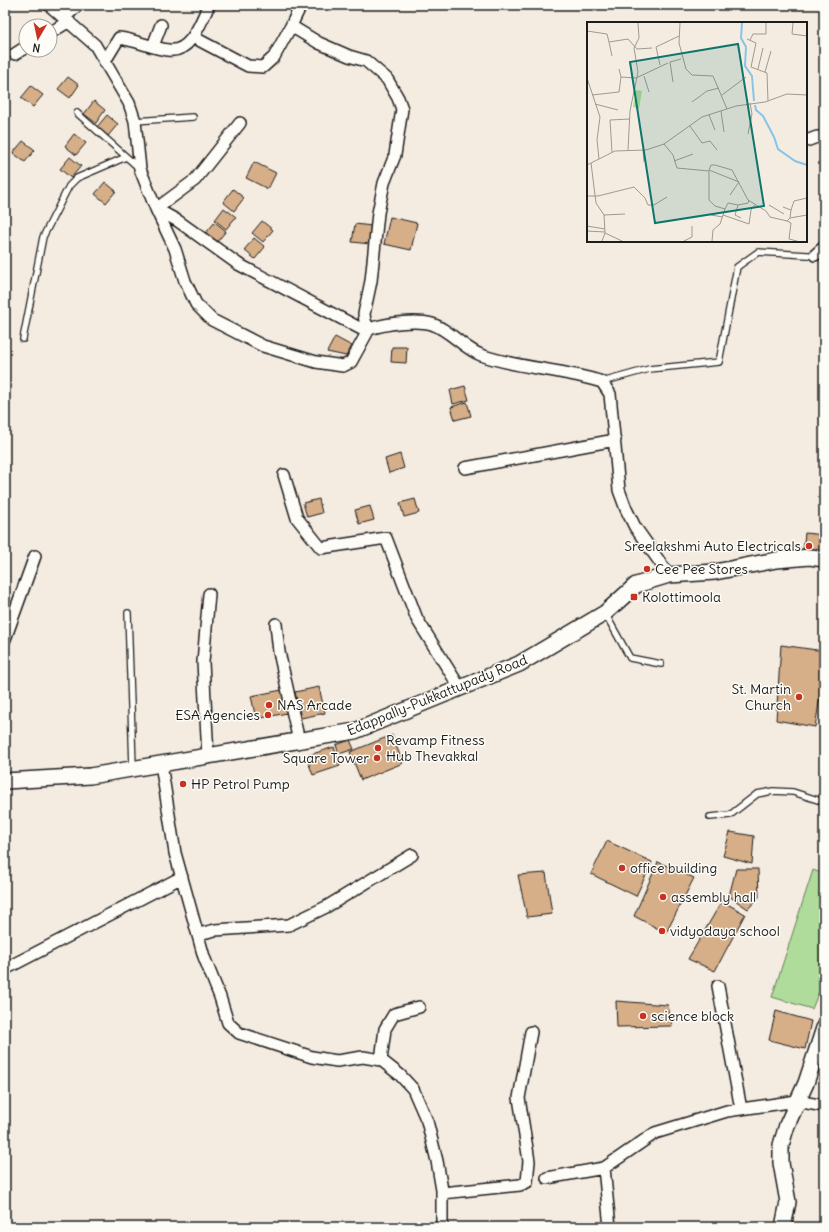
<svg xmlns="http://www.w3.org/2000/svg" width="829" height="1232" viewBox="0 0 829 1232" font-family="Delius,sans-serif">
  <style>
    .green { fill: #afdc9a; stroke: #667c5b }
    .building { fill: #d6ae88; stroke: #1c1c1c }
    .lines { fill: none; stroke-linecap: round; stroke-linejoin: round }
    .lane-casing { stroke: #1c1c1c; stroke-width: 8 }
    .street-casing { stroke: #1c1c1c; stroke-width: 14 }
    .secondary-casing { stroke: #1c1c1c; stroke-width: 18 }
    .lane { stroke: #fdfcf7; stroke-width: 5.5 }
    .street { stroke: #fdfcf7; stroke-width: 11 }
    .secondary { stroke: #fdfcf7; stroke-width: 15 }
    .poi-dot { fill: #c8321e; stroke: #fdfcf7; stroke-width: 1.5 }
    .labels { text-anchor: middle; stroke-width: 3; stroke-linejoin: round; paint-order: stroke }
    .poi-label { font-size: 14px; fill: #1c1c1c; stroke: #fdfcf7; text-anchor: start }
    .street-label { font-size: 14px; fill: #1c1c1c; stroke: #fdfcf7 }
    .inset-river { fill: none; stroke: #87c4e7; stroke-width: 2 }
    .inset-road { fill: none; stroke: #9e9992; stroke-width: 1 }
    .view { fill: #0f766e; fill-opacity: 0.15; stroke: #0f766e; stroke-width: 2 }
    .inset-edge { fill: none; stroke: #1c1c1c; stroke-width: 2 }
  </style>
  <rect width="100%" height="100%" fill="#f5ece1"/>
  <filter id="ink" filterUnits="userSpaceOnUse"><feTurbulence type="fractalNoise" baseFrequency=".025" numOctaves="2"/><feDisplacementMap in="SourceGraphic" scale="8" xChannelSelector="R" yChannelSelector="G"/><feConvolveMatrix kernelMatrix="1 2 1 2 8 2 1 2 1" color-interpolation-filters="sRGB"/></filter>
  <g filter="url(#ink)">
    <!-- green -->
    <path class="green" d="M813,870l11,4v105l-12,30 -40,-12z"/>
    <!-- building -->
    <path class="building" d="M68,77l11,8 -9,13 -12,-9z
      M31,86l12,9 -10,12 -12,-9z
      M94,101l11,9 -9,13 -12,-9z
      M107,115l11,9 -10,12 -11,-9z
      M74,134l12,9 -10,12 -11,-9z
      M23,141l12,9 -10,12 -12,-9z
      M70,157l11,9 -10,12 -11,-9z
      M254,162l22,11 -8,16 -22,-11z
      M105,182l11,9 -10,12 -11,-9z
      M233,189l11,9 -10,13 -11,-9z
      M224,208l12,9 -10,12 -11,-9z
      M390,217l27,6 -6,27 -27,-6z
      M262,221l11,9 -10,12 -11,-9z
      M215,222l11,9 -10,12 -11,-9z
      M355,224l17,2 -2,18 -18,-2z
      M254,238l11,9 -10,12 -11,-9z
      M335,337l17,9 -6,10 -19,-4z
      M392,347h15l-1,16 -15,-1z
      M465,386l4,14 -16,4 -3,-14z
      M467,402l4,14 -16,4 -4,-13z
      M400,454l4,14 -15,5 -4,-14z
      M319,499l3,14 -15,4 -4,-14z
      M415,499l4,14 -15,4 -4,-14z
      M370,506l4,14 -15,4 -4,-14z
      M805,533l19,2v17l-21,-2z
      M781,645l43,6v23l-9,53 -39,-7z
      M319,687l6,26 -24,5 -6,-26z
      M282,690l5,23 -31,6 -5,-23z
      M392,735l11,28 -42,17 -11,-28z
      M350,740l4,9 -15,5 -3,-9z
      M334,747l6,19 -27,9 -7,-19z
      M730,832l24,4 -2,28 -29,-8z
      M607,841l45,21 -16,34 -45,-22z
      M658,862l36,16 -28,55 -32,-17z
      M736,869h22l1,28 -11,12 -19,-13z
      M546,873l6,41 -25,3 -9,-42z
      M722,901l23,13 -30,57 -27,-12z
      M616,1001l52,4 4,21 -55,1z
      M776,1011l35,10 -6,28 -36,-9z"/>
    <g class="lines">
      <!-- lane casing -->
      <g class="lane-casing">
        <path id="lane" d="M77,113l63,56
          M135,121l58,-4
          M23,339l20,-102 26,-51 8,-8 49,-21
          M602,382l47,-13 70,-7 18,-95 21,-15 66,4
          M128,613l5,154
          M606,615l24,43 31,6
          M710,817l20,-2 27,-21 16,-3 20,1 31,10"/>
      </g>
      <!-- street casing -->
      <g class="street-casing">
        <path id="street" d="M49,5l46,40 34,58 6,18 5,48 16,40 19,40 10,32 11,23 16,16 51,26 53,16 27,4 8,-4 18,-33
          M301,5l-10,21 28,17 30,13 17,5 21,18 11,19 4,11 -7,46 -11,28 -6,30 -7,68 -7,33 1,7 4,8c16,-5 46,-10 63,-5 18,6 31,24 49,31 39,14 82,14 121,27l8,12 9,96 7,19 9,18 34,48
          M65,17l13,-12
          M50,33l19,-12
          M193,37l55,29 15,1 11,-10 17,-31
          M153,46l8,-21
          M15,54l11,-7
          M105,61l14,-23c17,2 32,10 49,12 23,4 33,-29 41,-45
          M240,123l-45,57 -39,29 22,12 60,43 129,68
          M806,141l11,-4h7
          M815,255l9,-8
          M465,468l150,-28
          M284,475l13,43 24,30 65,-10 31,81 43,69
          M276,624l3,28 20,89
          M5,639l30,-83
          M208,756l-5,-94 6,-68
          M161,764l14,89 29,104 16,40 8,26 11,10 73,24 25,4 26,-4 18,3 19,15 13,14 14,32 10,40 5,29v37
          M199,934l16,-4 74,-5 37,-18 86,-52
          M5,969l177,-92
          M718,986l23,123
          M381,1060l4,-31 9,-15 25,-7
          M604,1168l6,59
          M547,1178l57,-10 51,-35 72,-22 70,-10 27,5
          M442,1193l78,-8 7,-3 2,-21 -10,-63 12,-66"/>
      </g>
      <!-- secondary casing -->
      <g class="secondary-casing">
        <path id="secondary" d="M5,781l85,-5 265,-45 164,-67 86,-51 31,-28 33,-10 46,-3 61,-12 34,-3 14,2
          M783,1227l5,-25 -7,-39v-18l6,-20 19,-42 18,-55"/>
      </g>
      <!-- lane -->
      <use href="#lane" class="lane"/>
      <!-- street -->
      <use href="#street" class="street"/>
      <!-- secondary -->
      <use href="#secondary" class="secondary"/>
    </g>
  </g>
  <!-- markers -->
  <g class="poi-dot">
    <circle cx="809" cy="546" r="4"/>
    <circle cx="647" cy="569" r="4"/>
    <rect x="630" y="593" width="8" height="8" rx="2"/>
    <circle cx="799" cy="697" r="4"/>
    <circle cx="269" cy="705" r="4"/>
    <circle cx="268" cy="715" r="4"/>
    <circle cx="378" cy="748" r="4"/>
    <circle cx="377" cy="758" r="4"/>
    <circle cx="183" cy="784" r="4"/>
    <circle cx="622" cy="868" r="4"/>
    <circle cx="663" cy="897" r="4"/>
    <circle cx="662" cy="931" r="4"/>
    <circle cx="643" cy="1016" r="4"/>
  </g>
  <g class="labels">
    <!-- poi labels -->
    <g class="poi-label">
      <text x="801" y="551" text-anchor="end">Sreelakshmi Auto Electricals</text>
      <text x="655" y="574">Cee Pee Stores</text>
      <text x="642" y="602">Kolottimoola</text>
      <text x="791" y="694" text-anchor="end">St. Martin<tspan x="791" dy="16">Church</tspan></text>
      <text x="277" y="710">NAS Arcade</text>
      <text x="260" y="720" text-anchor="end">ESA Agencies</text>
      <text x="386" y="745">Revamp Fitness<tspan x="386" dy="16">Hub Thevakkal</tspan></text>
      <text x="369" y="763" text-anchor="end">Square Tower</text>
      <text x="191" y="789">HP Petrol Pump</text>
      <text x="630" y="873">office building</text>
      <text x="671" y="902">assembly hall</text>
      <text x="670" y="936">vidyodaya school</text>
      <text x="651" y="1021">science block</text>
    </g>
    <!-- street labels -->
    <g class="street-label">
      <text transform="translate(437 695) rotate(-22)" y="5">Edappally-Pukkattupady Road</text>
    </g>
  </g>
  <!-- overview -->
  <g transform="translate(587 22)">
    <rect width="220" height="220" fill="#f5ece1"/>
    <path d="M49,68l6,1 -3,18 -6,-2z" fill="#afdc9a"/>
    <path class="inset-river" d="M155,1l-1,15 5,9 -1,19 7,10 2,25M168,83l1,5 7,6 11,21 4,12 17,12 12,4"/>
    <path class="inset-road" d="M93,1l-1,20 7,26 6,6 21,1 14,33M206,1l-1,11 15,2M0,9l20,3 2,8 19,-3 9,10 15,-1M160,17l9,4 -5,24 16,6 1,28M163,18l3,-6h13v-11M22,20l3,14M73,43l-4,-18 23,-11M32,47l2,8 15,1 32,-15M171,47l5,-21M178,50l6,-21M57,54l5,16M0,56l13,39 -3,23 2,19M86,60l-3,-20 11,-3M5,73l27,-3 2,-15M135,73l24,-18M105,80l15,-11 12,-3M8,82l23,6M134,89l3,21M122,93l6,15M103,104l12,17 8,-2 7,9M161,112l4,-20 -2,-11M77,122l9,11 4,13 32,3v29l6,6 10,3 -5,15 -7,6 -1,11M41,128l2,-39 8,-39 -4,-24 5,-10 -1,-15M56,128l1,12M25,130l-2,-32 20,-1M87,139l19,-7M4,141l5,40 8,12 1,18 -3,8M0,143l28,-14 31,-1 18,-6 38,-27 34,-11 29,-4 22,-8 20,1M122,148l2,-5h4l17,5 16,30 18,11 4,6 17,4 3,-3 17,-3M122,148l30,12 -9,13M0,174h11l36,-9 11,11 3,7h6l13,-8M182,183l15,9M196,185l8,3 -1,8M138,187l3,-6 10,2M204,188l3,-9 13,-3M17,193l21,-1M124,193l12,2M136,193l26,9 2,-14 4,-5M154,196l-6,-3 3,-10 10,-2 1,-3M200,199l4,2 -2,16 8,2M0,204l18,3M0,209l18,1M18,211l17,8M97,219l8,-4v-11"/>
    <path class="view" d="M151,22l26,162 -109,17 -25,-161z"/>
    <rect width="220" height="220" class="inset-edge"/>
  </g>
  <!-- margin -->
  <rect width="829" height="1232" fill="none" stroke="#fdfcf7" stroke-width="20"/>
  <rect x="10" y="10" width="809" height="1212" fill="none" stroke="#1c1c1c" stroke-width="1.5" filter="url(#ink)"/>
  <!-- north arrow -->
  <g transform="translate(38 38) rotate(189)"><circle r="19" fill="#fdfcf7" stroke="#a3a29f"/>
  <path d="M0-3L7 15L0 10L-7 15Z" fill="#c8321e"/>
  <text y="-6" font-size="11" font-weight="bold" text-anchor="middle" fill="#1c1c1c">N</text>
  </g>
</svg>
